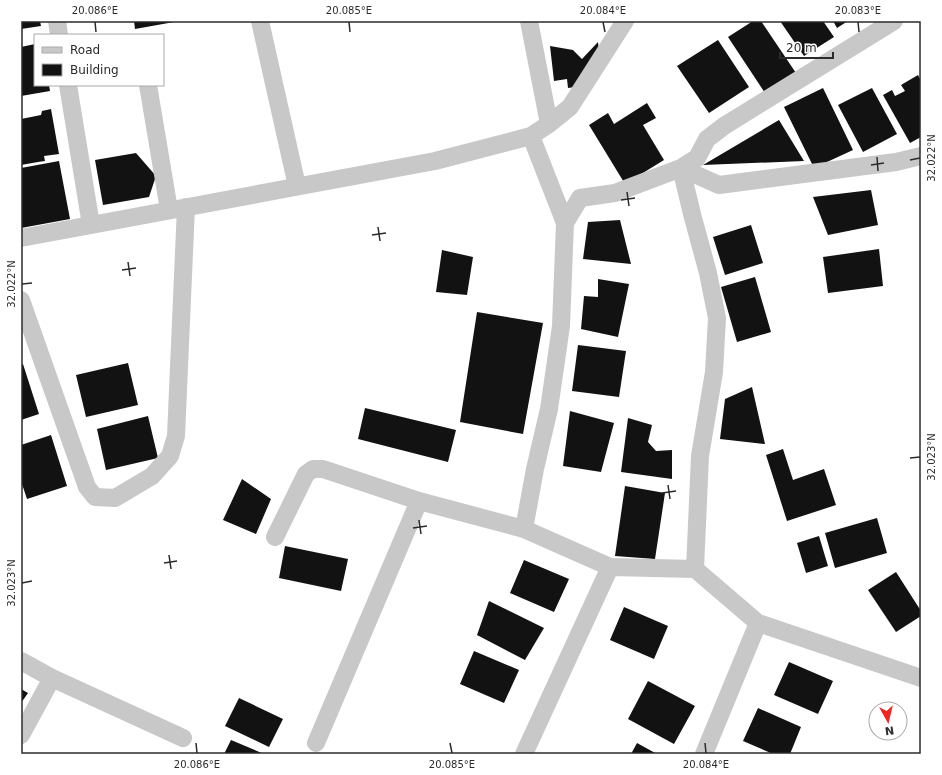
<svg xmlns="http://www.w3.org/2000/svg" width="942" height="775" viewBox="0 0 942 775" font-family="'DejaVu Sans',sans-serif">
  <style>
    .building { fill: #121212 }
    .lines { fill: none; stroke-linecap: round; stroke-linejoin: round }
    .minor { stroke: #c8c8c8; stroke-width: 18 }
    .ticks { fill: none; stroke: #2b2b2b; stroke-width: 1.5 }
    .neatline { fill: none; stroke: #2b2b2b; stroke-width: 1.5 }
    .ticks-label { font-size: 10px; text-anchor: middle; fill: #2b2b2b }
  </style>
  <rect width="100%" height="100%" fill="#fff"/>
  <!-- building -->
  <path class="building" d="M21,21h19l1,5 -20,3z
    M134,21h40v1l-39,7z
    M753,21h8l35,52 -31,20 -37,-56z
    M780,21h43l11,16 -30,19z
    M833,21h15l-11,7z
    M718,40l31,47 -40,26 -32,-47z
    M598,42l2,20 -10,23 -22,3 -1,-9 -13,2 -4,-35 23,4 9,9z
    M35,44v41h14l1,6 -29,5v-49z
    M918,75l3,6v56l-11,6 -27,-48 9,-5 3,6 10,-5 -4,-6z
    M823,88l30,62 -39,18 -30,-61z
    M872,88l25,46 -34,18 -25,-47z
    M647,103l9,15 -13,7 21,35 -39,24 -36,-59 19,-12 6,11z
    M51,109l8,45 -15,2 1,5 -7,1 -1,-7 1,7 -17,3v-46l20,-4 1,-4z
    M779,120l25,41 -101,4z
    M136,153l20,23 -7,21 -46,8 -8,-45z
    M59,161l11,58 -49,9v-60z
    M871,190l7,35 -50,10 -15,-38z
    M620,220l11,44 -48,-5 5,-37z
    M751,225l12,38 -38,12 -12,-38z
    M879,249l4,37 -55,7 -5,-36z
    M442,250l31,7 -6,38 -31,-3z
    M755,277l16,55 -34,10 -16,-55z
    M598,279l31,5 -11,53 -37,-8 3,-33 14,1z
    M477,312l66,11 -20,111 -63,-12z
    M578,345l48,6 -7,46 -47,-6z
    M128,363l10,42 -52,12 -10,-42z
    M23,364l16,50 -18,6v-55z
    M752,387l13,57 -45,-5 5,-40z
    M365,408l91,22 -8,32 -90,-23z
    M570,411l44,12 -13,49 -38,-6z
    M148,416l10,42 -52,12 -9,-41z
    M628,418l24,7 -4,17 8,9 16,-1v29l-51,-7z
    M51,435l16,51 -40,13 -6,-18v-36z
    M783,449l10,31 31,-11 12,36 -49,16 -21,-66z
    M242,479l29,20 -15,35 -33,-14z
    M625,486l40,7 -10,66 -40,-3z
    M877,518l10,35 -52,15 -10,-35z
    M819,536l9,30 -22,7 -9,-30z
    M285,546l63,13 -7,32 -62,-13z
    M524,560l45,19 -15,33 -44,-19z
    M896,572l25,39v5l-25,16 -28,-42z
    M489,601l55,27 -19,32 -48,-25z
    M624,607l44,19 -14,33 -44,-19z
    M474,651l45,19 -15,33 -44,-19z
    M789,662l44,19 -15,33 -44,-19z
    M648,681l47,25 -21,38 -46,-25z
    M21,689l7,4 -7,10z
    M239,698l44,21 -14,28 -44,-21z
    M758,708l43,19 -11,27h-17l-30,-13z
    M231,740l33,14h-40z
    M637,743l20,11h-26z"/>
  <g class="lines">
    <!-- minor -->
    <path class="minor" d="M57,21l2,14
      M260,21l37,165
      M529,21l20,103
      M68,85l23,140
      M148,85l21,125
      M681,168l11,46 16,59 9,45 -3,54 -14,84 -5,113
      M681,168l38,17 177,-23 25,-6
      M565,223l15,-25 35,-5 66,-25 16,-10 10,-19 17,-13 170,-105
      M21,238l414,-77 96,-25 18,-12 21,-17 55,-86
      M21,300l66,187 8,10 20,1 37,-22 18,-20 6,-20 10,-229
      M524,529l11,-60 14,-60 12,-83 4,-103 -34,-87
      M275,537l31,-63 7,-5h10l96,32
      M21,661l31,17 131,60
      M21,735l31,-57
      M316,743l103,-242 105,28 86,38 85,2 63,54 163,55
      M524,754l86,-187
      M704,754l54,-131"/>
  </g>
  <!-- ticks -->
  <path class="ticks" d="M95,22l1,10M349,22l1,10M603,22l2,10M858,22l1,10M877,157l1,14M910,160l10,-2M871,165l13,-2M627,192l2,14M621,200l14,-2M378,227l2,14M372,235l14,-2M128,262l2,14M122,270l14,-2M22,284l10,-1M910,458l10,-1M668,485l2,14M662,493l14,-2M419,520l2,14M413,528l14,-2M169,555l2,14M164,563l13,-2M22,583l10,-2M196,743l1,10M450,743l2,10M705,743l1,10"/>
  <!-- border -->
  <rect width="942" height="775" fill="none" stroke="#ffffff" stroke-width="44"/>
  <!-- legend -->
  <rect x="34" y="34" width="130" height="52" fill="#ffffff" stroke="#aaaaaa"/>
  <rect x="42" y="47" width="20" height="6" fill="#c8c8c8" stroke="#aaaaaa"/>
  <text x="70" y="54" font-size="12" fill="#2b2b2b">Road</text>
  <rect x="42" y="64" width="20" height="12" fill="#121212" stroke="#aaaaaa"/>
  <text x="70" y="74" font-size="12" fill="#2b2b2b">Building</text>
  <!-- north arrow -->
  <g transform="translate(888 721) rotate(172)"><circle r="19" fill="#ffffff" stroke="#aaaaaa"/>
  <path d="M0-3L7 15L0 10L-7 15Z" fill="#ee2622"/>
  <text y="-6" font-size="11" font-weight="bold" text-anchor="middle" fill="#2b2b2b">N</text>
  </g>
  <!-- scale -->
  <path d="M780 52v6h53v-6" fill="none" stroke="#2b2b2b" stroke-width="2"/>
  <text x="786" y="52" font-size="12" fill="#2b2b2b" stroke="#ffffff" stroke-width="3" paint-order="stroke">20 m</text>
  <rect x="22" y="22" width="898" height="731" class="neatline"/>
  <g class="ticks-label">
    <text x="95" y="14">20.086°E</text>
    <text x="349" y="14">20.085°E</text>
    <text x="603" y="14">20.084°E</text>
    <text x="858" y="14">20.083°E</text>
    <text transform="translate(931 158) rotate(-90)" y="4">32.022°N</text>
    <text transform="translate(11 284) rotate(-90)" y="4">32.022°N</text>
    <text transform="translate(931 457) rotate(-90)" y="4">32.023°N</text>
    <text transform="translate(11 583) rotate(-90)" y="4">32.023°N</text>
    <text x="197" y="768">20.086°E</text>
    <text x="452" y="768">20.085°E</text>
    <text x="706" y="768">20.084°E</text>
  </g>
</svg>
